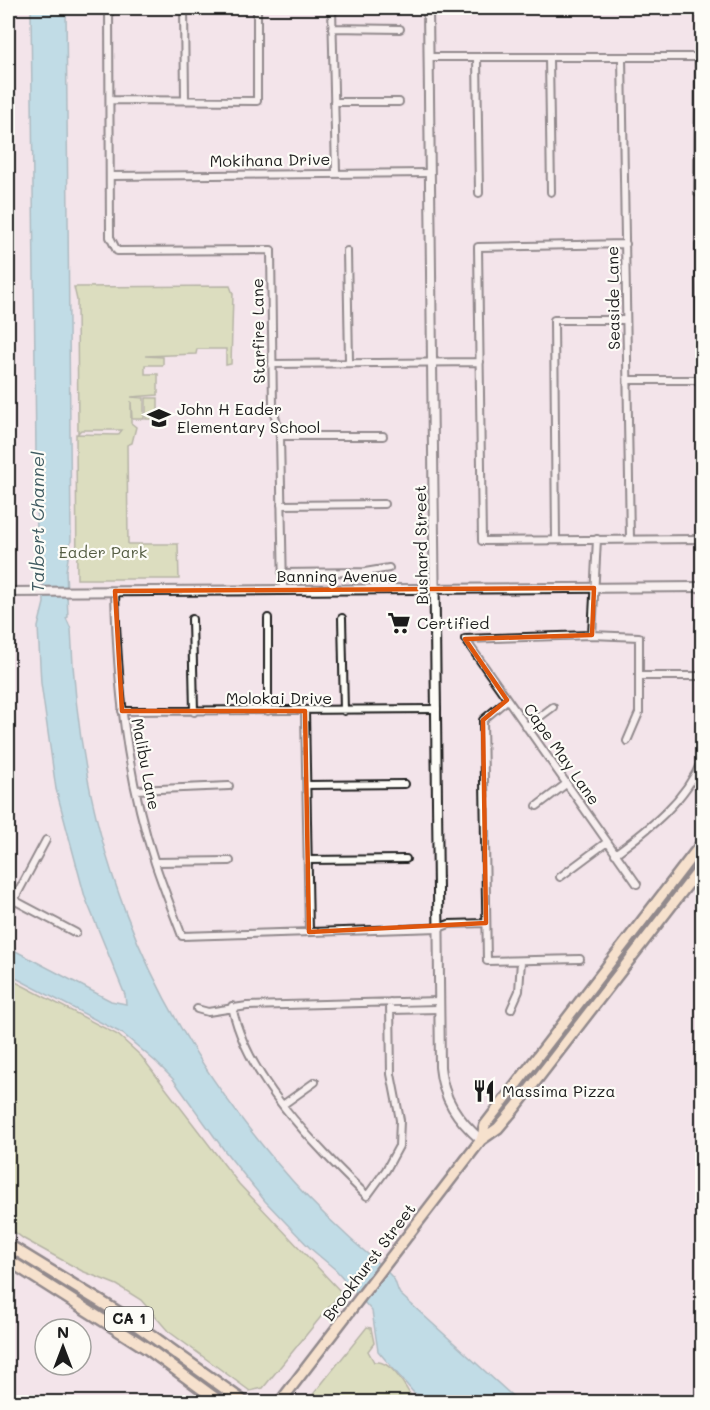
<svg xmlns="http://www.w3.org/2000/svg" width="710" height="1410" viewBox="0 0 710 1410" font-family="Mali,sans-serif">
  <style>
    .green { fill: #c0d68c; stroke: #6e7954; stroke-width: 1.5 }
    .water { fill: #85d3e3; stroke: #5b8a93; stroke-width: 1.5 }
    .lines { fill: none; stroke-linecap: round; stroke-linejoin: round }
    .minor-casing { stroke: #1c1c1c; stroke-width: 10 }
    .tertiary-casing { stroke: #1c1c1c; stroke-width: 12 }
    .primary-casing { stroke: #1c1c1c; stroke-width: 14 }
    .trunk-casing { stroke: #1c1c1c; stroke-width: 15 }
    .minor { stroke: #fdfcf7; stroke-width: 6 }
    .tertiary { stroke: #fdfcf7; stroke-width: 8 }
    .primary { stroke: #fbddab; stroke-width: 9 }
    .trunk { stroke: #fbddab; stroke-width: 10 }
    .marked { fill: none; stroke: #de560d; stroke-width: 4.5; stroke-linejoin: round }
    .labels { text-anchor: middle; stroke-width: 4.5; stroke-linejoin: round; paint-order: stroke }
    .shield { fill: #fdfcf7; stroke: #605f5e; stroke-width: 1.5 }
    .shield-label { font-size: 15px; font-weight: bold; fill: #1c1c1c }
    .street-label { font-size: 16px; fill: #1c1c1c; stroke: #fdfcf7 }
    .poi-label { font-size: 16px; fill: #1c1c1c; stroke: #fdfcf7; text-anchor: start }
    .park-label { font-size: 16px; fill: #555d43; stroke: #fdfcf7 }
    .water-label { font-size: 18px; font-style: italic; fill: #415c62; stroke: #fdfcf7 }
  </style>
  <rect width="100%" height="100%" fill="#f3e4ea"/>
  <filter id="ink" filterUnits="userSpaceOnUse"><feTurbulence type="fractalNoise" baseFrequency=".0167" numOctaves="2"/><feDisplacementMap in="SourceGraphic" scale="12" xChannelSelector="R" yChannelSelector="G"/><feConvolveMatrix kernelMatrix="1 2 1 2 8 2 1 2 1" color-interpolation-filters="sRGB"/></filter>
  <g filter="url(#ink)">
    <!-- green -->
    <path class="green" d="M230,286l3,8 -2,70 -5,1v-16h-29l-1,5 -51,2 18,1v8h-18v9h13v21l-27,2 13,1v21h-12l-1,-18v22l5,4 -4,16 -5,2 1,99h50l1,35h-102l-1,-145 42,1 4,-5h-41l-3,3 -1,-133 -3,-13z
      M146,398h12v21h-12z
      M8,978l110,57 23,21 98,128 102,108 -78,96 -13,3 -82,-60 -27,-31 -24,-15 -35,-14 -58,-32 -16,-12z
      M367,1327l4,1 3,15 -6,8 6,11c16,-3 30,22 37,34l23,6h-127z"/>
    <!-- water -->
    <path class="water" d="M31,8h35l5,532 -5,31 2,46 -2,1 5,11c8,208 71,375 206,534 20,24 43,48 66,69 16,16 34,28 50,46 4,5 3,10 7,16l119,108h-77l-28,-9 -36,-42 -6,-40 -36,-41 -26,-22 -45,-47 -41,-51 -51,-71 -17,-17 -33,-28 -115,-60v-27l103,54 15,3 -1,-9 -40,-98 -29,-108 -15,-106 -3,-56 6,-24 -1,-32 -6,-30z"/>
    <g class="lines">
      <!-- minor casing -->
      <g class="minor-casing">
        <path id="minor" d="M109,8l1,229 7,14 154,-1 2,158 7,28 3,154
          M184,8l1,91
          M332,8l4,165
          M332,28l68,1
          M428,57h274
          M477,57l2,136
          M622,57l8,482
          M549,58l2,134
          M111,100l146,1v-93
          M334,102h65
          M111,176l319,-3
          M698,193l1,-136
          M626,244l-148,3 4,294 220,-2
          M699,245l2,135
          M347,251l2,110
          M272,364l208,-2
          M629,380h73
          M280,436h103
          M701,452l1,73
          M281,505l103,-1
          M556,540l-2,-220h72
          M282,573l83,-1 24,-4
          M115,591c2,92 11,184 40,272 8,24 18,49 27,73l257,-8 10,-4 37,-1
          M268,618v93
          M342,618l2,93
          M192,619l2,93
          M592,635l5,-96
          M465,639l172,245
          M465,639l127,-4 47,2v76l-12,28
          M640,676h62
          M507,700l-24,20 4,241 93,-2
          M122,711l315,-2
          M305,711l4,221
          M526,727l27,-20
          M307,785l98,-1
          M136,790l93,-4
          M537,806l29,-22
          M615,854c34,-25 71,-54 87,-94
          M308,860l98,-1
          M155,862l75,-1
          M560,877l47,-35
          M8,897l68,36
          M14,900l32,-60
          M232,1006c14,72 84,140 135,190l19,-26 13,-24 1,-26 -9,-46 -1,-72
          M197,1009l11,3 39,-6 192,-5
          M511,1009l8,-18 2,-30
          M390,1010l49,-1
          M284,1104l31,-22"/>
      </g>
      <!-- tertiary casing -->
      <g class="tertiary-casing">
        <path id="tertiary" d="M428,8l12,1059c3,32 17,52 41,73
          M8,592l694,-5"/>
      </g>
      <!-- primary casing -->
      <g class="primary-casing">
        <path id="primary" d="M481,1140l17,-12 17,-20 187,-242
          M280,1402l201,-262 4,-15 217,-282"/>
      </g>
      <!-- trunk casing -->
      <g class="trunk-casing">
        <path id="trunk" d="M8,1245l116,71 120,86
          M8,1260l140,89 72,53"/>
      </g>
      <!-- minor -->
      <use href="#minor" class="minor"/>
      <!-- tertiary -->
      <use href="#tertiary" class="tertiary"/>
      <!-- primary -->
      <use href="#primary" class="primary"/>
      <!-- trunk -->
      <use href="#trunk" class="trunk"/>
    </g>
  </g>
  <!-- marked area -->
  <path d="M0 0H710V1410H0ZM594,588l-2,47 -127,4 42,61 -24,20 3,203 -177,9 -4,-221h-183l-7,-120z" fill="#f3e4ea" fill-opacity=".55" fill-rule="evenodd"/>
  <path class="marked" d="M594,588l-2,47 -127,4 42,61 -24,20 3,203 -177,9 -4,-221h-183l-7,-120z"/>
  <!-- icons -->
  <defs>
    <g id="school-bare" transform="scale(1.8)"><path d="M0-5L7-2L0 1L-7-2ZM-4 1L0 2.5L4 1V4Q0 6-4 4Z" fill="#1c1c1c" stroke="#fdfcf7" stroke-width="2.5" paint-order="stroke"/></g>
    <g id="supermarket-bare" transform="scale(1.8)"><path d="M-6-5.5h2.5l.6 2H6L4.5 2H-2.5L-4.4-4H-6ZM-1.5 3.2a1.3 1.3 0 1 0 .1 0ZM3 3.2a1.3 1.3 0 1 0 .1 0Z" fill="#1c1c1c" stroke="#fdfcf7" stroke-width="2.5" paint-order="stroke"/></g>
    <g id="restaurant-bare" transform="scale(1.8)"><path d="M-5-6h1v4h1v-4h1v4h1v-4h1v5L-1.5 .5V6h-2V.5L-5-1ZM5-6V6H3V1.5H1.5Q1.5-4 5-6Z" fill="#1c1c1c" stroke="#fdfcf7" stroke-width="2.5" paint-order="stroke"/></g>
  </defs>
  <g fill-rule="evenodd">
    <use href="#school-bare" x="159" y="418"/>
    <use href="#supermarket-bare" x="399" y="623"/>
    <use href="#restaurant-bare" x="484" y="1091"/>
  </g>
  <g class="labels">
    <!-- shield labels -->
    <rect class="shield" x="105" y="1307" width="48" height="24" rx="4.5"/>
    <g class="shield-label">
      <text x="129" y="1324">CA 1</text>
    </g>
    <!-- street labels -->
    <g class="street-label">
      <text transform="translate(270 160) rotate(-1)" y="6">Mokihana Drive</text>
      <text transform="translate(613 298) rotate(-91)" y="6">Seaside Lane</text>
      <text transform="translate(258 331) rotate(-91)" y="6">Starfire Lane</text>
      <text transform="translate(421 545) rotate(-91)" y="6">Bushard Street</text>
      <text x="337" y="582">Banning Avenue</text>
      <text x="279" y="704">Molokai Drive</text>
      <text transform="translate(562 754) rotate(55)" y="6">Cape May Lane</text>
      <text transform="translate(146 764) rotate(79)" y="6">Malibu Lane</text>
      <text transform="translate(369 1262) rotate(-53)" y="6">Brookhurst Street</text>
    </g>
    <!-- poi labels -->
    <g class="poi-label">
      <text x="177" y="415">John H Eader<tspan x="177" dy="18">Elementary School</tspan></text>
      <text x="417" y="629">Certified</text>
      <text x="502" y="1097">Massima Pizza</text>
    </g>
    <!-- park labels -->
    <g class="park-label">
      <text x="103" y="558">Eader Park</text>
    </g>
    <!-- water labels -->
    <g class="water-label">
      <text transform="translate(38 522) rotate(-90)" y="6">Talbert Channel</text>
    </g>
  </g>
  <!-- margin -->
  <rect width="710" height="1410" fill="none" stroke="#fdfcf7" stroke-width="30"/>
  <rect x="15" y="15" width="680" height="1380" fill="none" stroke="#1c1c1c" stroke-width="2" filter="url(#ink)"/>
  <!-- north arrow -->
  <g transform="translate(63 1347)"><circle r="28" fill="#fdfcf7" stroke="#a3a29f" stroke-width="1.5"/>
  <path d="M0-4.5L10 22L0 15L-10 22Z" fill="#1c1c1c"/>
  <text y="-9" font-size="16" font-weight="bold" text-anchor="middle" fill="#1c1c1c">N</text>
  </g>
</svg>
